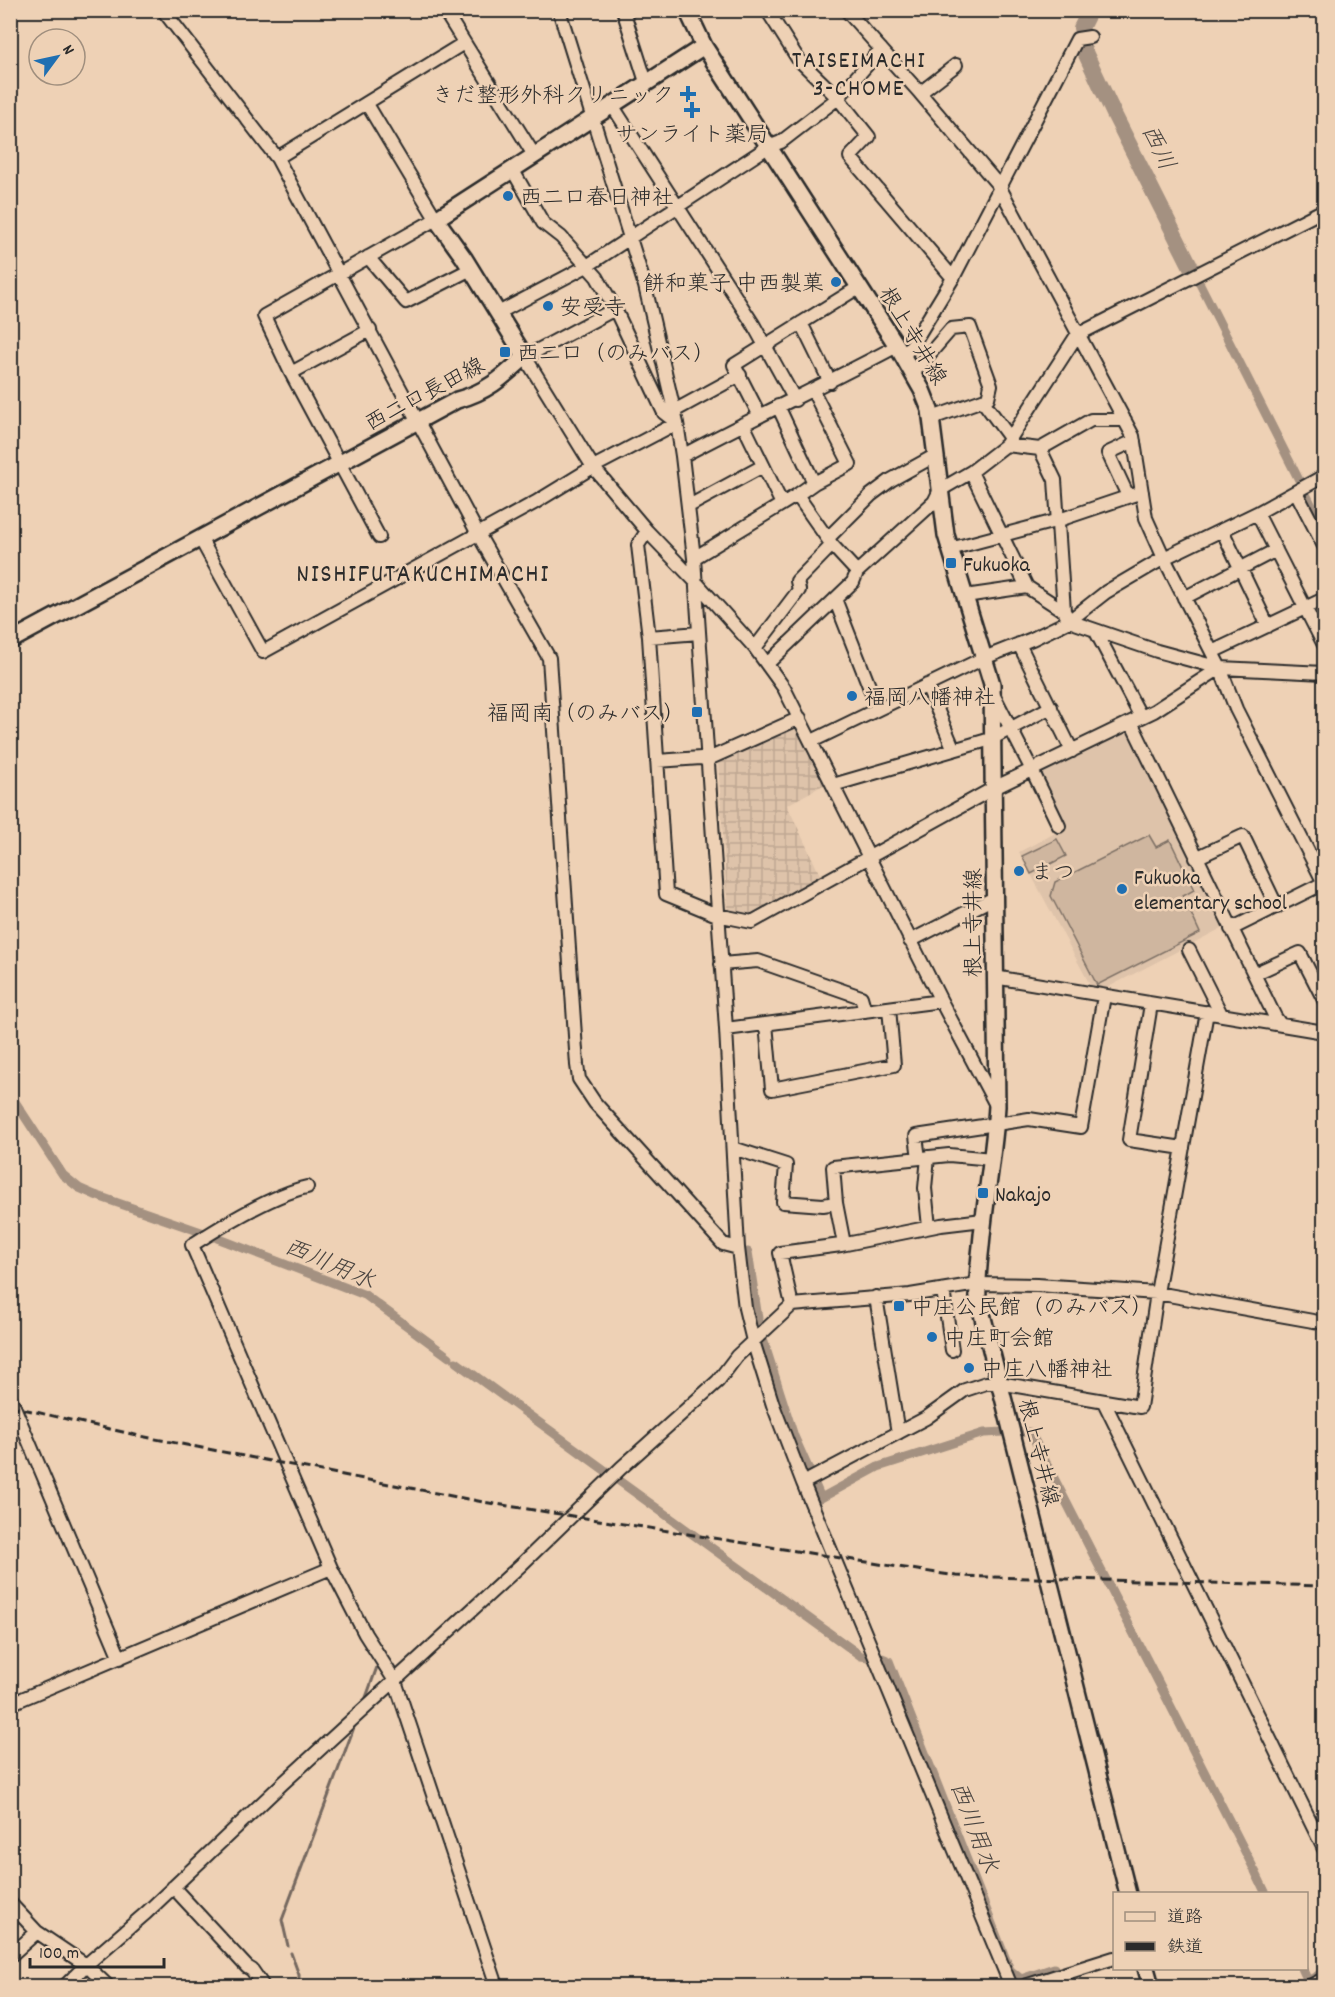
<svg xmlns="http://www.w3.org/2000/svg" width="1335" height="1997" viewBox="0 0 1335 1997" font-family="Dekko,'Klee One',sans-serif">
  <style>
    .built { fill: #dec3aa }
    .industrial { fill: url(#industrial-grid) }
    .pitch { fill: #cfb69f; stroke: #7d7065; stroke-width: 1.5 }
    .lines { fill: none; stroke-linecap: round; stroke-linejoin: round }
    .stream { stroke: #74685f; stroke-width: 3 }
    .canal { stroke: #a49181; stroke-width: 9 }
    .river { stroke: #a49181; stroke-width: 16 }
    .minor-casing { stroke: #2b2b2b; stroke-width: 16 }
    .major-casing { stroke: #2b2b2b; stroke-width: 20 }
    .minor { stroke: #eed1b5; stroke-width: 12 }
    .major { stroke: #eed1b5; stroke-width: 15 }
    .rail { stroke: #2b2b2b; stroke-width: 3; stroke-dasharray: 9 4.5; stroke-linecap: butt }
    .poi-dot { fill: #1f6fb2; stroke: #eed1b5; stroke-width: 2 }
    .labels { text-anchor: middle; stroke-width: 5; stroke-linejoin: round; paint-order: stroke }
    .poi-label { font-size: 22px; fill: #2b2b2b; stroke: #eed1b5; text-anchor: start }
    .street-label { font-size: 22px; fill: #2b2b2b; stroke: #eed1b5 }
    .neighbourhood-label { font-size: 24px; letter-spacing: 1.5px; fill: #2b2b2b; stroke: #eed1b5 }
    .water-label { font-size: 24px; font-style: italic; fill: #494440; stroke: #eed1b5 }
    .quarter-label { font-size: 26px; letter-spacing: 1.5px; fill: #2b2b2b; stroke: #eed1b5 }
  </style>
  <defs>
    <pattern id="industrial-grid" width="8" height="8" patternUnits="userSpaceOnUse" patternTransform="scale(1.5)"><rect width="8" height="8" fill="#dec3aa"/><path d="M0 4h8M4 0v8" fill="none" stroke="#bfa892"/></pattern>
  </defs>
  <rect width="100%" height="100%" fill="#eed1b5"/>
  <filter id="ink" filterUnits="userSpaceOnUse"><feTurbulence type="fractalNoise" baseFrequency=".0167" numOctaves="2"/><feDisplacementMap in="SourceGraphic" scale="12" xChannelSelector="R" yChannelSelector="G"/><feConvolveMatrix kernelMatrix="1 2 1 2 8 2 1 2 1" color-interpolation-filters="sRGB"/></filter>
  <g filter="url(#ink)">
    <!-- built -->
    <path class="built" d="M1129,732l95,195 -129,67 -76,-142 44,-23 -25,-54z"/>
    <!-- industrial -->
    <path class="industrial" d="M797,724l30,59 -40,22 34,72 -69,41 -24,-5 -10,-150z"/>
    <!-- pitch -->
    <path class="pitch" d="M1149,835l7,12 14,-7 24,50 -11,6 17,37 -103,52 -46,-89 4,-14z
      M1057,839l9,17 -35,18 -9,-18z"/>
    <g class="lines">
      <!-- stream -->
      <path class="stream" d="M364,1703l13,-36
        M288,1946l-6,-26 74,-198
        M291,1953l8,22v11"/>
      <!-- canal -->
      <path class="canal" d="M1200,284l100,198
        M1307,496l17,34
        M10,1094l53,81 16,13 16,7 109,38
        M217,1238l148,57 84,62
        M748,1252l11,73
        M763,1339l31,97 16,36
        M456,1362l154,112
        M1022,1432h8l3,5 220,430
        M615,1478l246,178 7,1
        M814,1482l7,16 57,-31 106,-34 21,-1
        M882,1658l7,3 121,309 11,9 33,-11
        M1255,1871l11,23
        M1302,1968l6,13 16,-9
        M1073,1984l1,2"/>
      <!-- river -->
      <path class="river" d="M1081,28l9,-18
        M1082,46l32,68 78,155"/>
      <!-- minor casing -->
      <g class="minor-casing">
        <path id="minor" d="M163,10l114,148 201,376 71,124 28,407 2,14 16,24 128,141 15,4
          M444,10l90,145
          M559,10l86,276 32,137 5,33 12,102 32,471 12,219 7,60 8,33 20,64 30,78 208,503
          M623,10l23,72
          M767,10l31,49 40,39 31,39 -19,20 103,121
          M846,10l74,83 79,93 134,250 13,82 18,40 56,110 16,41 88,174
          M920,93l36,-28
          M367,104l69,115 -172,97 27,57 88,164
          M612,105l141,219 42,76
          M277,158l187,-115
          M368,257l38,45 65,-33
          M615,309l-90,48 68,110 54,64 48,50 60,67 29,40 157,313 55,104
          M498,313l89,-47 181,-119 13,-5 57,-44 43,-49
          M801,323l29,59
          M903,357l11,-15 39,-64 124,-239 13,-2
          M291,373l79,-43
          M913,373l38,-44 19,-2 21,58 -3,13 -56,20
          M813,391l37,73 -36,19
          M982,400l28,38
          M778,406l36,77 -17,12 35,50 25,27
          M674,411l66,-36
          M760,416l-26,-51 125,-78
          M743,424l38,78
          M1006,445l34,4 15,31 9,131 5,10 88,30 63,17 104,5
          M1040,449l51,-29h34
          M682,456c71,-38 144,-72 215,-110
          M971,472l56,115 37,24
          M1296,492l28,54
          M1128,496l-20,-43 26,-12
          M689,506l74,-40
          M1257,513l67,132
          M1222,530l46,96
          M647,531l-9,14 11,92 17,257 51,21 35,7 242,-134 160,-77 66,-43
          M200,538l63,114 273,-150 57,-35 84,-44 -13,-10 -49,-104 -18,-32 -36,-40 -18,-14 -31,-54
          M828,538l43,-43 20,-15 45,-25
          M950,549l109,-29 83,-28
          M694,558l103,-63
          M965,596l62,-9
          M1184,598l92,-48
          M835,599l43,110
          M1095,630l46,87
          M649,637l50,-4
          M1019,644l53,107
          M755,648l44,-58 -2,-9 35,-36
          M1212,652l112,-53
          M767,664l86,-82 4,-10 77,-70 6,-12 31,-18 35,-27 71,-110 247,-125
          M927,685l27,65
          M992,692l40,78 27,56
          M1131,722l144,295 5,7
          M812,741l172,-83 48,-19 37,-18 37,-29 58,-34 93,-45 67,-37
          M657,761l44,-3 5,2 94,-42
          M833,785l158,-46 60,-32
          M1196,858l47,-22 34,71
          M1231,929l93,-46
          M910,941l84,-43
          M1189,950l32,64
          M721,964l37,-3 103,36 4,14
          M1254,974l46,-21 24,47
          M994,977l330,55
          M1151,1004l-22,136 54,8
          M766,1024l6,65 122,-24 -5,-57
          M726,1029l215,-28
          M733,1148l53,17 -3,37 40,3 13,-2
          M928,1157l-3,31 4,39
          M919,1158l-3,-22 113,-17 52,8 23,-131
          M307,1187c-35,8 -84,38 -115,58l139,323 34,66 30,47 102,305
          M844,1244l-8,-41 -3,-36 116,-12 43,4
          M943,1290l9,60
          M876,1297l22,136
          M792,1305l-12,-52 61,-8 100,-20 42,-5
          M10,1397l110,261
          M1104,1402l220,447
          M803,1483l123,-65 39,-28 21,-7h13l141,24 17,-114 50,-281
          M10,1704l321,-136
          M173,1887l74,80 5,3 11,16
          M10,1903l27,29 49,33 22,21
          M10,1956l27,-24
          M65,1986l21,-21 60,-52 136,-129 240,-220 99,-96 97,-87 19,-25 55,-51 118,-10 67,-11 60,1 120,8 167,30
          M1025,1986l89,-28
          M1310,1986l14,-7"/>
      </g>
      <!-- major casing -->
      <g class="major-casing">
        <path id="major" d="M687,10l17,36 193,300 25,44 8,20 16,125 46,149 5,422c-3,47 -12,93 -16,140 -2,17 -4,34 -3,52l150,596
          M10,641l447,-241c30,-8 45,-22 68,-43l-61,-99 -28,-39 268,-173
          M1146,1968l5,18"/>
      </g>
      <!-- minor -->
      <use href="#minor" class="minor"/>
      <!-- major -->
      <use href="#major" class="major"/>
      <!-- rail -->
      <path class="rail" d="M10,1406l130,30 343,66 473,74 368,10"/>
    </g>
  </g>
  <!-- markers -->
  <g class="poi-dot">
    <path d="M685 85h6v6h6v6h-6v6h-6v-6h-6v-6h6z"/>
    <path d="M689 101h6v6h6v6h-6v6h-6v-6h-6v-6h6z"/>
    <circle cx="508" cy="196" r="6"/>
    <circle cx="836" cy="282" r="6"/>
    <circle cx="548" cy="306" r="6"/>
    <rect x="499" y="346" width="12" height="12" rx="3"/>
    <rect x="945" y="557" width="12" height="12" rx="3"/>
    <circle cx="852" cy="696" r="6"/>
    <rect x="691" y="706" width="12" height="12" rx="3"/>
    <circle cx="1019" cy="871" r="6"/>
    <circle cx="1122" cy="889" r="6"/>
    <rect x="977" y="1187" width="12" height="12" rx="3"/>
    <rect x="893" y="1300" width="12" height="12" rx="3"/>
    <circle cx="932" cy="1337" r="6"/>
    <circle cx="969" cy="1368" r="6"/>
  </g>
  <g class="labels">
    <!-- poi labels -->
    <g class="poi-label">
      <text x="674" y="102" text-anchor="end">きだ整形外科クリニック</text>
      <text x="692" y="141" text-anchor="middle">サンライト薬局</text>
      <text x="520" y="204">西二口春日神社</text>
      <text x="824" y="290" text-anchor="end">餅和菓子 中西製菓</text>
      <text x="560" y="314">安受寺</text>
      <text x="517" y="360">西二口（のみバス）</text>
      <text x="963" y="571">Fukuoka</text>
      <text x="864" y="704">福岡八幡神社</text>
      <text x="685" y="720" text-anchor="end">福岡南（のみバス）</text>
      <text x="1031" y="879">まつ</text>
      <text x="1134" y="884">Fukuoka<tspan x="1134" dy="25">elementary school</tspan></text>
      <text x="995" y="1201">Nakajo</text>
      <text x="911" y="1314">中庄公民館（のみバス）</text>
      <text x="944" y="1345">中庄町会館</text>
      <text x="981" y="1376">中庄八幡神社</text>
    </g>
    <!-- street labels -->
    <g class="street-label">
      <text transform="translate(914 335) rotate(59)" y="8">根上寺井線</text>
      <text transform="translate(424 393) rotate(-28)" y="8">西二口長田線</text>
      <text transform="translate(972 923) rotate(-90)" y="8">根上寺井線</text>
      <text transform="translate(1040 1452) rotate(76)" y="8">根上寺井線</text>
    </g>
    <!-- neighbourhood labels -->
    <g class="neighbourhood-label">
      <text x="859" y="67">TAISEIMACHI<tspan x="859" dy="28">3-CHOME</tspan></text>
    </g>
    <!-- water labels -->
    <g class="water-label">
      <text transform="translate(1159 147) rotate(64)" y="8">西川</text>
      <text transform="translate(330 1263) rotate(23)" y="8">西川用水</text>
      <text transform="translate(975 1827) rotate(69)" y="8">西川用水</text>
    </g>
    <!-- quarter labels -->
    <g class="quarter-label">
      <text x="423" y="581">NISHIFUTAKUCHIMACHI</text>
    </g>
  </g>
  <!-- margin -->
  <rect width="1335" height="1997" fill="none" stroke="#eed1b5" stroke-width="36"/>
  <rect x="18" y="18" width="1299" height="1961" fill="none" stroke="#2b2b2b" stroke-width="2" filter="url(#ink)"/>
  <!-- legend -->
  <rect x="1113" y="1892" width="195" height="78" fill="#eed1b5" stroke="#a08f7e" stroke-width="1.5"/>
  <rect x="1125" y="1912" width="30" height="9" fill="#eed1b5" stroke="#a08f7e" stroke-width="1.5"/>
  <text x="1167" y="1922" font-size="18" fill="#2b2b2b">道路</text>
  <rect x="1125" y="1942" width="30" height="9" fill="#2b2b2b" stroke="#a08f7e" stroke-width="1.5"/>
  <text x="1167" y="1952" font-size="18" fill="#2b2b2b">鉄道</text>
  <!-- north arrow -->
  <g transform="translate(57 57) rotate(57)"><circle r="28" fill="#eed1b5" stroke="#a08f7e" stroke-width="1.5"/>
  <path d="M0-4.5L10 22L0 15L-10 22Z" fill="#1f6fb2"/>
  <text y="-9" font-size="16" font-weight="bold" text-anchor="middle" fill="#2b2b2b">N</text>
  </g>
  <!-- scale -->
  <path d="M30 1958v9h134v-9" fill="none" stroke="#2b2b2b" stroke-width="3"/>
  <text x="39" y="1958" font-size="18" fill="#2b2b2b" stroke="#eed1b5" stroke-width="4.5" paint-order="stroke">100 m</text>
</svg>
